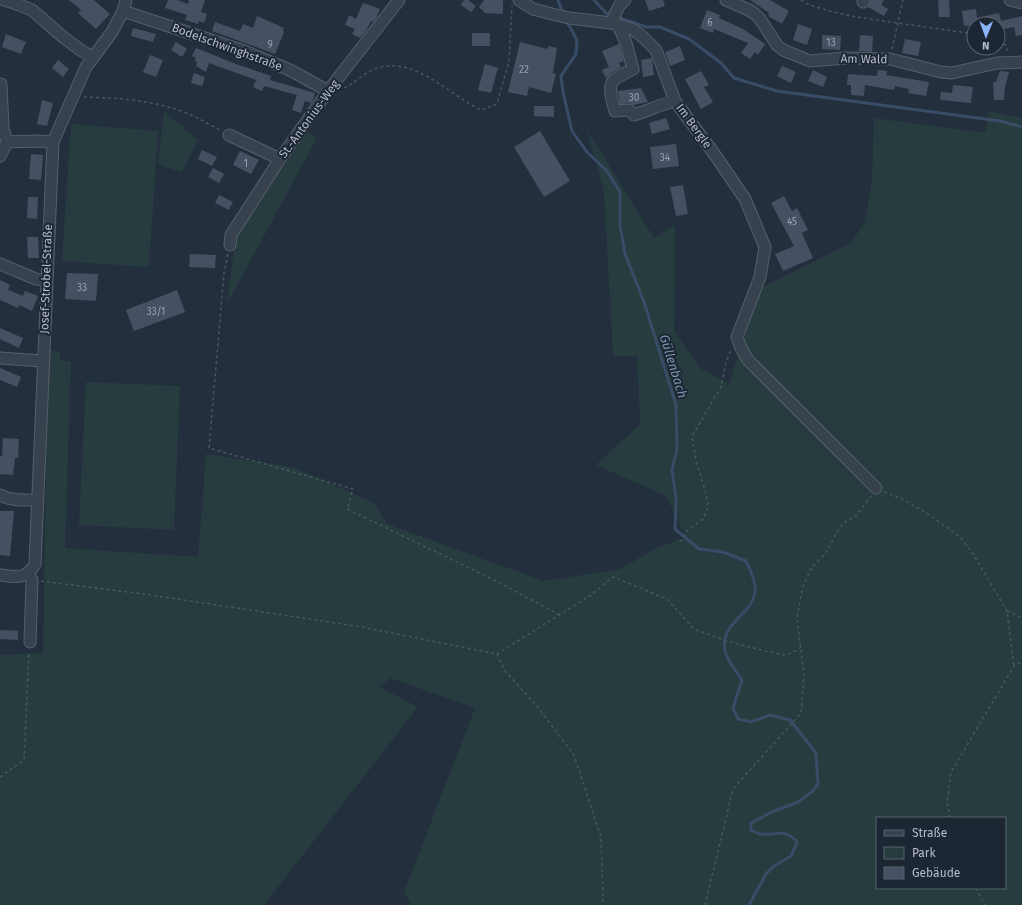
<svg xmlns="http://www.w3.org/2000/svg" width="1022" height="905" viewBox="0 0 1022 905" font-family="'Fira Sans',sans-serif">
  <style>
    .green { fill: #263c3f; fill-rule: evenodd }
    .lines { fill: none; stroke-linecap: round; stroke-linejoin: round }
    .stream { stroke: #394c67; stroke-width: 3 }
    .building { fill: #455162 }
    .minor-casing { stroke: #565f6c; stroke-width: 13 }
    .path { stroke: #44595c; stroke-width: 1.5; stroke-dasharray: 3 3; stroke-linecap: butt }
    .minor { stroke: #38414e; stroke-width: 11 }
    .labels { text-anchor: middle; stroke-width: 4; stroke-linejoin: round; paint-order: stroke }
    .number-label { font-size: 10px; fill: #98a1af }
    .street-label { font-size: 12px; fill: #b4bcc9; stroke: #1d2633 }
    .water-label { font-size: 13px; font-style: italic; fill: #7c92b1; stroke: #1d2633 }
  </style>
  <rect width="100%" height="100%" fill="#242f3e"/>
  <!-- green -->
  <path class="green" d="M164,111l34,29 -16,32 -24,-7z
    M989,111l33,7v787h-611l-7,-13 71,-184 -85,-30 -11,9 39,20 -154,198h-264v-250l43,-2 5,-302h12v10h11l-6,187 133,9 8,-103 87,13 81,36 13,21 157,57 77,-12 31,-19 34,-13 -20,-41 -70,-31 44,-41 -3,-68h-24l-9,-165 -17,-61 67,108 21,-13 -1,106 26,37 29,16 30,-95 92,-46 14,-21 7,-42 2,-62 111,15zM877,818h128v70h-128z
    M71,124l87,7 -9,136 -87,-6z
    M308,131l9,7 -90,166 9,-69z
    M86,382l94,4 -6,144 -95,-5z"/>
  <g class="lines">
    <!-- stream -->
    <path class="stream" d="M558,0l5,13
      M594,0l12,13 40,14h14l29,12 32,24 13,15 43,13 223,30 22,6
      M566,20l11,20 -1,14 -15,22 2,16 9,39 15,21 20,19 13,21v33l5,29 19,48 32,103 1,44 -5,21 4,28 -1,31 24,20 24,3 23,9c4,8 11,22 9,32 -4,23 -36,30 -30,58 2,10 12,21 17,29l-9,28 5,11 13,3 19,-7 20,5 26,33 2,31 -5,7 -15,11 -26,10 -21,11v7c3,1 6,3 9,4 15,2 25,-7 37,8l-6,14 -17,10 -8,8 -17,31"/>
  </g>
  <!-- building -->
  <path class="building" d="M69,0h25l16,14 -14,15 -18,-16 3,-3z
    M168,0h9l11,4 1,-4h16l-4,12 6,2 -3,9 -5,-2 -1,3 -13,-4 2,-5 -22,-7z
    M464,0h4l8,6 -5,6 -10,-7z
    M484,0h19v14l-18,-1 -6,-6z
    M645,0h18l2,6 -16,5z
    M750,0h20l19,11 -7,13 -14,-8 1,-3z
    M871,0h13l-3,5 7,4 -4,7 -16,-9z
    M938,0h11l1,17h-11z
    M363,3l17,6 -4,9 -3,4 -2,-1 -5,10 -6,7 -8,-4 3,-5 -10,-4 4,-10 7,4z
    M976,9l1,9 22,-5 2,8 21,-5v19l-6,1 -2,-9 -16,3v-6h-24v1l-10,1 -2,-15z
    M707,10l13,5 -1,3 24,11 22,15 -7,11 -3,-3 -5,7 -9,-6 7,-10 -34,-14 -1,4 -13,-5z
    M257,16l27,12 -1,3 1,1 -9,22 -63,-23 3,-9 25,9 3,-7 10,4z
    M798,24l14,5 -5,16 -14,-5z
    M133,28l23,6 -3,8 -22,-6z
    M472,33h18v13h-18z
    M6,34l20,8 -5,12 -19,-7z
    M822,35l19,1 -1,14 -18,-1z
    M860,35l13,1 -1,16 -13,-1z
    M905,39l16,3 -3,14 -16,-3z
    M176,42l11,7 -5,8 -11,-7z
    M520,42l28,7v-3l9,2 -4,25 3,1 -5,19 -22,-6 -2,9 -19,-4z
    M619,44l5,17 -5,2 2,4 -11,7 -4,4 -4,-8 7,-3 -7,-16z
    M680,46l5,14 -15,6 -5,-14z
    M196,48l40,16 35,12 -1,4 45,13 -3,9 -1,1 -6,-2 -4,12 -9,-3 5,-15 -33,-9 -2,5 -9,-4 3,-7 -47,-17 -3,9 -10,-6 1,-4 -2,-1 1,-3 -4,-2z
    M150,55l13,5 -7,17 -13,-5z
    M652,58l2,17 -11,2 -2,-17z
    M58,60l11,9 -6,8 -11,-9z
    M485,64l13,4 -7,25 -13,-3z
    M782,66l14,6 -5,11 -14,-7z
    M813,70l14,7 -4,10 -15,-6z
    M878,70l9,1 -1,4 43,7 -3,14 -18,-3 1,-4 -14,-3 -1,4 -29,-5 -1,11 -13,-1v-10h-4l1,-11 29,2z
    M701,71l8,14 -5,2 9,15 -12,7 -16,-30z
    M1000,71l9,1 -4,15 -1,13h-10l-1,-18h3z
    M194,73l11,4 -3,9 -11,-3z
    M953,85l20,2 -2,16 -31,-3 1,-8 11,1z
    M641,88l7,14 -15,3 -4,-2 -9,1 -2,-13z
    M42,100l11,3 -6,23 -10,-2z
    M534,106h20v11l-20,-1z
    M666,118l4,11 -18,5 -3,-11z
    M540,131l30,50 -26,16 -30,-50z
    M676,144l3,22 -26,3 -3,-22z
    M202,150l15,7 -5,9 -14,-7z
    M240,151l19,9 -8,14 -18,-9z
    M31,154l12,1 -2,25 -12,-1z
    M213,168l11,6 -5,9 -11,-6z
    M683,185l5,29 -12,2 -6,-29z
    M219,195l14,7 -4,8 -14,-7z
    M784,196l8,15 5,-3 11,22 -6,3 11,25 -30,13 -8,-17 19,-8 -23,-43z
    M28,197h10l-1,22 -10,-1z
    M27,237h11l1,21h-11z
    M190,254l26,1 -1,13 -26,-1z
    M67,273l31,1 -2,27 -31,-2z
    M0,280l10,5 -2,5 15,6 2,-5 13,5 -6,15 -13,-6 -1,3 -18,-8z
    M177,290l8,22 -51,19 -8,-21z
    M0,328l23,10 -4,10 -19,-9z
    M0,368l21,9 -4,10 -17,-7z
    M3,438l16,1 -1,19h-3l-2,17 -13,-1v-18h2z
    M0,511h14l-4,45 -10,-1z
    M0,630l18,1v9l-18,-1z"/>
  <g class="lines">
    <!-- minor casing -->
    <g class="minor-casing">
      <path id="minor" d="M4,0l10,3 18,7 31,27 16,12 13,8
        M519,0l14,9 19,5 17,4 42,5 21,6 11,8 13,13 19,51 38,51 32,47 20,48 -5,30 -23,60 4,11 7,12 128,128
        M726,0l23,10 6,4 5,5 17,26 6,5 27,11 36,-3 44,1 51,13 11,1 45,-10 25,-1
        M1010,0l12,3
        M863,2l1,-2
        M123,11l121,40 46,19 38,21
        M611,23l8,-17 6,-6
        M618,25l8,18 7,26c-6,3 -14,7 -19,11 -7,6 -1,24 1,31l14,-1 5,5c14,-4 27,-11 41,-14
        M0,84h1l2,44 4,14
        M229,135l51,24
        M0,156l7,-14 31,-1 15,1
        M230,245l1,-10 49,-76 48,-68 71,-91
        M0,264l36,15 10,2
        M0,358l43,3
        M0,495c11,6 25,5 37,5
        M28,573l4,7 -2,62
        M0,575c16,2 26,5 35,-11l18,-422 33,-75 26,-35 11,-21 3,-11"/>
    </g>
    <!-- path -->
    <path class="path" d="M801,0l6,4 22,7 27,6 118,17
      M998,41l8,4 2,7
      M892,49l11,-49
      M344,88c9,-4 17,-12 26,-17 41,-20 77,23 111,39l16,-6 12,-43 3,-55
      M84,97c34,1 68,3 100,15 13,5 24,12 36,18
      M228,254l-4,19 -15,175 144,41 -6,20 145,70 68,36
      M884,492l16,6 25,14 34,24 13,16 35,59 7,55
      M680,542l7,-11 16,-12 5,-12 -2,-14 -10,-32 -4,-25 29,-49 5,-25 5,-12
      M41,581l103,13 218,33 135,27 8,17 31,34 38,50 27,82 2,58v10
      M1007,611l15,7
      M497,654l94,-59 22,-18 54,22 27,30 36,13 52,13 10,-2 9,-6
      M0,777l24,-17 5,-108
      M950,818l-3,-16 4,-30 63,-106 8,-4
      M976,888l9,17
      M705,905l28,-116 68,-76 3,-38 -7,-58 6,-31 9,-19 13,-13 13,-24 7,-8 10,-5 16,-21"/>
    <!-- minor -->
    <use href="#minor" class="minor"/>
  </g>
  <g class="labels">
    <!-- number labels -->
    <g class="number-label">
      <text x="710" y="26">6</text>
      <text x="831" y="46">13</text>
      <text x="270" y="48">9</text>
      <text x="524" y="73">22</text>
      <text x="634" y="101">30</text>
      <text x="665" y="161">34</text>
      <text x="246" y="167">1</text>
      <text x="792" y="225">45</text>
      <text x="82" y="291">33</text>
      <text x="156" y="315">33/1</text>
    </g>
    <!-- street labels -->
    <g class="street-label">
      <text transform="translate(227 47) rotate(20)" y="4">Bodelschwinghstraße</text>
      <text transform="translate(864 59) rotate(1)" y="4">Am Wald</text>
      <text transform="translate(309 119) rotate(-54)" y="4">St.-Antonius-Weg</text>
      <text transform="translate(694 126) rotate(54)" y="4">Im Bergle</text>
      <text transform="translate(46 279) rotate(-88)" y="4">Josef-Strobel-Straße</text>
    </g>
    <!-- water labels -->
    <g class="water-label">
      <text transform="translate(674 366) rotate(73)" y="5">Güllenbach</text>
    </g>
  </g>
  <!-- legend -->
  <rect x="876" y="817" width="130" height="72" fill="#1d2633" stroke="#59626f"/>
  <rect x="884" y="830" width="20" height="6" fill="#38414e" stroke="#59626f"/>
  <text x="912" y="837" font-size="12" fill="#b4bcc9">Straße</text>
  <rect x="884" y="847" width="20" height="12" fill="#263c3f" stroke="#59626f"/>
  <text x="912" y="857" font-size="12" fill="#b4bcc9">Park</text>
  <rect x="884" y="867" width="20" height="12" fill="#455162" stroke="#59626f"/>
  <text x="912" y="877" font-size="12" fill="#b4bcc9">Gebäude</text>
  <!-- north arrow -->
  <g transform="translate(986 36) rotate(181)"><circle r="19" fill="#1d2633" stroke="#59626f"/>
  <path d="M0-3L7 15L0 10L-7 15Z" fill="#8ab4f8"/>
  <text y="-6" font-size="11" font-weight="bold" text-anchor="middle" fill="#b4bcc9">N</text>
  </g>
</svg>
